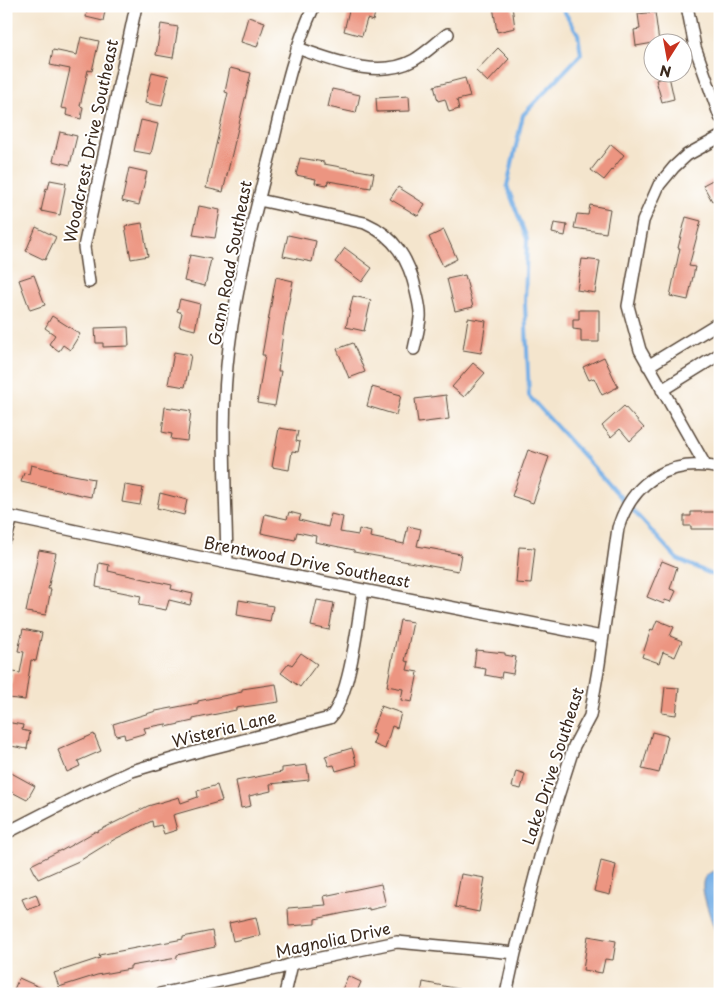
<svg xmlns="http://www.w3.org/2000/svg" width="726" height="1000" viewBox="0 0 726 1000" font-family="'Playpen Sans',sans-serif">
  <style>
    .water { fill: #75afe6; stroke: #586c82 }
    .lines { fill: none; stroke-linecap: round; stroke-linejoin: round }
    .stream { stroke: #75afe6; stroke-width: 4 }
    .building { fill: #ec9581 }
    .minor-casing { stroke: #574638; stroke-width: 14 }
    .minor { stroke: #fff; stroke-width: 11 }
    .labels { text-anchor: middle; stroke-width: 4; stroke-linejoin: round; paint-order: stroke }
    .street-label { font-size: 16px; fill: #3b2a1e; stroke: #fff }
  </style>
  <rect width="100%" height="100%" fill="#fff"/>
  <filter id="ink" filterUnits="userSpaceOnUse"><feTurbulence type="fractalNoise" baseFrequency=".02" numOctaves="2"/><feDisplacementMap in="SourceGraphic" scale="10" xChannelSelector="R" yChannelSelector="G"/><feConvolveMatrix kernelMatrix="1 2 1 2 8 2 1 2 1" color-interpolation-filters="sRGB"/></filter>
  <filter id="wash" filterUnits="userSpaceOnUse"><feTurbulence type="fractalNoise" baseFrequency=".0096" numOctaves="4" result="noise"/><feDisplacementMap in="SourceGraphic" scale="20" xChannelSelector="R" yChannelSelector="G"/><feGaussianBlur stdDeviation="1.12" result="paint"/><feColorMatrix in="noise" values="0 0 0 0 0 0 0 0 0 0 0 0 0 0 0 0 0 1.4 0 .05"/><feComposite in="paint" operator="in"/></filter>
  <g filter="url(#wash)">
    <rect width="100%" height="100%" fill="#f4e5cd"/>
    <!-- water -->
    <path class="water" d="M713,871l7,1v73c-4,-14 -19,-49 -17,-62 1,-7 5,-9 10,-12z"/>
    <g class="lines">
      <!-- stream -->
      <path class="stream" d="M561,6l17,28 3,20 -58,61 -16,71 20,53 -2,65 4,92 148,163 43,19"/>
    </g>
    <g id="blocks">
      <!-- building -->
      <path class="building" d="M88,6h18l-3,15 -17,-4z
        M350,6h14l12,3 -3,12 -6,-2 -5,17 -18,-5z
        M493,6h19l3,22 -18,4z
        M655,12l4,30 -23,4 -2,-16 6,-1 -2,-15z
        M248,17l17,5 -8,25 -16,-5z
        M161,24l17,3 -5,31 -17,-3z
        M81,37l18,4 -7,30 -4,-1 -8,36 3,1 -2,12 -15,-4 1,-6 -6,-1 9,-39 -20,-4 3,-15 24,5z
        M498,48l11,11 -21,23 -12,-11z
        M230,68l21,5 -28,119 -17,-4 22,-95 -3,-1z
        M152,72l17,4 -7,30 -17,-3z
        M669,76l5,23 -12,3 -6,-22z
        M465,78l5,19 -13,3 2,9 -10,3 -4,-13 -7,2 -4,-15z
        M332,89l28,6 -4,18 -28,-6z
        M409,96l1,15 -33,1 -1,-14z
        M141,120l17,4 -7,30 -17,-3z
        M60,132l17,4 -7,29 -17,-4z
        M611,144l13,11 -20,25 -13,-10z
        M300,158l24,4v2l50,9 -3,15 -43,-7 -1,4 -12,-2 1,-4 -20,-4z
        M129,168l18,4 -8,33 -17,-4z
        M720,176v21l-8,4 -9,-16z
        M50,180l16,3 -6,32 -19,-4 5,-23 2,1z
        M398,187l27,17 -7,12 -28,-17z
        M590,205l20,4 -4,24 -32,-5 3,-14 11,1z
        M199,206l21,4 -5,28 -22,-3z
        M686,217l15,4 -12,45 6,1 -7,33 -18,-4 10,-48h-2z
        M142,223l6,33 -17,3 -6,-33z
        M554,223l13,2 -2,11 -13,-3z
        M36,227l20,10 -11,23 -19,-9z
        M444,230l13,29 -14,7 -14,-29z
        M288,235l28,6 -4,21 -29,-6z
        M345,248l27,20 -10,14 -27,-20z
        M190,255l21,4 -6,27 -21,-5z
        M582,259l18,2 -5,32 -18,-3z
        M34,275l11,30 -15,5 -11,-30z
        M465,275l8,32 -18,4 -8,-32z
        M276,277l17,4 -9,45 -6,45h3l-6,35 -18,-3 8,-48h-3z
        M353,296l18,4 -7,31 -18,-4z
        M180,299l20,5 -5,26 -16,-4 3,-13 -5,-2z
        M579,310h20v32h-18v-12l-8,-1v-10h6z
        M52,316l28,18 -10,16 -7,-5 -4,6 -10,-7 6,-9 -10,-7z
        M468,318l18,3 -5,32 -18,-3z
        M128,327l1,19 -26,1v-4h-7l-1,-15z
        M353,343l12,29 -16,6 -12,-29z
        M174,352l17,3 -6,32 -17,-3z
        M604,357l14,30 -16,8 -8,-17 -5,2 -6,-13z
        M473,363l12,10 -21,24 -12,-10z
        M372,387l29,8 -5,20 -29,-9z
        M446,395l3,24 -31,4 -3,-24z
        M624,406l20,22 -14,13 -10,-12 -9,8 -9,-11z
        M165,407l26,4 -4,30 -16,-2 1,-5 -10,-2z
        M279,428l19,3 -2,10 4,1 -2,10 -6,-1 -3,19 -17,-3z
        M528,450l21,7 -16,46 -21,-7z
        M31,465l22,5v1l41,8 -3,18 -70,-15 3,-9 5,1z
        M125,485l18,3 -3,17 -18,-3z
        M160,493l27,7 -3,15 -27,-7z
        M289,512l12,3 -2,5 29,7 3,-13 12,3 -3,15 18,3 1,-6 12,3 -1,5 34,7 4,-18 13,3 -4,17 44,8 -3,17 -104,-19v-2l-39,-8 1,-6 -19,-4 -2,8 -34,-7 4,-19 22,5z
        M691,512h29v17h-29v-3h-7v-10h7z
        M519,547l16,1 -4,36 -15,-1z
        M39,550l17,3 -8,36h3l-5,26 -20,-3z
        M662,561l15,6 -7,22 6,2 -5,11 -6,-2 -1,4 -17,-7z
        M99,563l10,2 -1,6 64,14 -1,4 22,5 -3,11 -21,-5 -3,10 -27,-5 2,-9 -45,-9z
        M239,600l34,6 -3,15 -33,-6z
        M317,600l17,3 -5,27 -18,-4z
        M400,620l13,2 -8,39 4,1 -2,8 11,2 -6,30 -11,-2 2,-11 -16,-3z
        M657,620l17,7 -4,9 12,5 -7,16 -12,-5 -4,11 -17,-6 9,-28 2,1z
        M23,629l19,4 -6,28 -5,-1 -6,40 -16,-2 4,-26 7,1 4,-21 -6,-1z
        M476,650l29,3v2l11,2 -3,17 -11,-2 -1,6 -16,-3 1,-6 -12,-2z
        M301,653l16,11 -17,23 -19,-14 8,-10 3,2z
        M276,684l3,18 -43,6v2l-43,9v2l-27,6v-3l-22,4 2,5 -21,6 -1,-5 -8,2 -3,-12 43,-13 42,-8v-2l44,-9v-3z
        M665,687l14,1 -3,27 -14,-2z
        M381,706l20,7 -4,15 -5,-2 -7,23 -12,-5 3,-9 -5,-2z
        M6,722l17,3 -1,5 8,2 -3,17 -21,-4z
        M652,732l16,4 -9,37 -17,-4z
        M94,734l7,17 -23,10 2,5 -13,6 -9,-22z
        M352,748l5,17 -21,6 -2,-6 -5,1 -4,-10z
        M307,765l2,15 -39,4 1,7 -22,5 2,10 -10,2 -5,-27 46,-9v-4z
        M6,770l29,16 -8,14 -21,-11z
        M516,771l9,3 -4,15 -9,-2z
        M217,785l5,16 -49,14 4,15 -13,4 -3,-9 -8,2 -1,-6 -37,18 -34,21 -43,19 -7,-14 30,-15v1l35,-20v1l52,-26 31,-9 2,6 17,-6 -1,-6z
        M601,861l15,4 -6,30 -16,-4z
        M461,874l24,4 -6,34 -24,-5z
        M381,884l5,22 -17,4v-2l-54,11v5l-26,2 -1,-18 38,-3 -2,-9z
        M36,894l4,11 -13,5 -5,-11z
        M256,917l4,18 -27,6 -4,-18z
        M212,931l3,16 -38,8v3l-47,8v3l-33,6 -38,12 -5,-14 46,-15 -1,-3 84,-16v-2z
        M588,936l28,5 -3,19 -8,-1 -3,14 -19,-3z
        M348,976l13,6 -5,12h-16z
        M19,978l36,16h-43z
        M423,982l36,7 -1,5h-37z"/>
    </g>
  </g>
  <g filter="url(#ink)">
    <use href="#blocks" fill-opacity="0" stroke="#574638" stroke-width="1"/>
    <g class="lines">
      <!-- minor casing -->
      <g class="minor-casing">
        <path id="minor" d="M687,6l8,41 25,70
          M297,48c36,12 81,32 117,12 12,-7 23,-18 34,-26
          M259,200l106,23c30,13 44,37 51,68 2,9 5,19 4,27 -1,10 -4,21 -6,31
          M89,282l-5,-35 52,-241
          M648,366l72,-44
          M662,390l58,-36
          M705,465l-65,-115 -12,-44 15,-85 16,-36 15,-18 13,-12 33,-18
          M6,516l221,47 375,74
          M6,538l6,-21
          M227,563c-1,-72 -7,-145 2,-216 8,-67 26,-134 43,-200 11,-47 21,-96 42,-141
          M6,833l78,-40 48,-22 64,-19 134,-34c20,-21 28,-97 33,-128
          M160,994l120,-26 12,-4 105,-22 118,11
          M285,994l7,-30
          M506,994l9,-41 31,-119 28,-88 16,-30 9,-52 19,-136c15,-48 53,-70 102,-60"/>
      </g>
      <!-- minor -->
      <use href="#minor" class="minor"/>
    </g>
  </g>
  <g class="labels">
    <!-- street labels -->
    <g class="street-label">
      <text transform="translate(91 141) rotate(-78)" y="6">Woodcrest Drive Southeast</text>
      <text transform="translate(230 263) rotate(-79)" y="6">Gann Road Southeast</text>
      <text transform="translate(307 562) rotate(11)" y="6">Brentwood Drive Southeast</text>
      <text transform="translate(224 729) rotate(-14)" y="6">Wisteria Lane</text>
      <text transform="translate(553 766) rotate(-72)" y="6">Lake Drive Southeast</text>
      <text transform="translate(333 940) rotate(-12)" y="6">Magnolia Drive</text>
    </g>
  </g>
  <!-- margin -->
  <rect width="726" height="1000" fill="none" stroke="#fff" stroke-width="25"/>
  <!-- north arrow -->
  <g transform="translate(668 58) rotate(191)"><circle r="24" fill="#ffffff" stroke="#b1aaa5"/>
  <path d="M0-4L9 19L0 12L-9 19Z" fill="#c8321e"/>
  <text y="-8" font-size="14" font-weight="bold" text-anchor="middle" fill="#3b2a1e">N</text>
  </g>
</svg>
